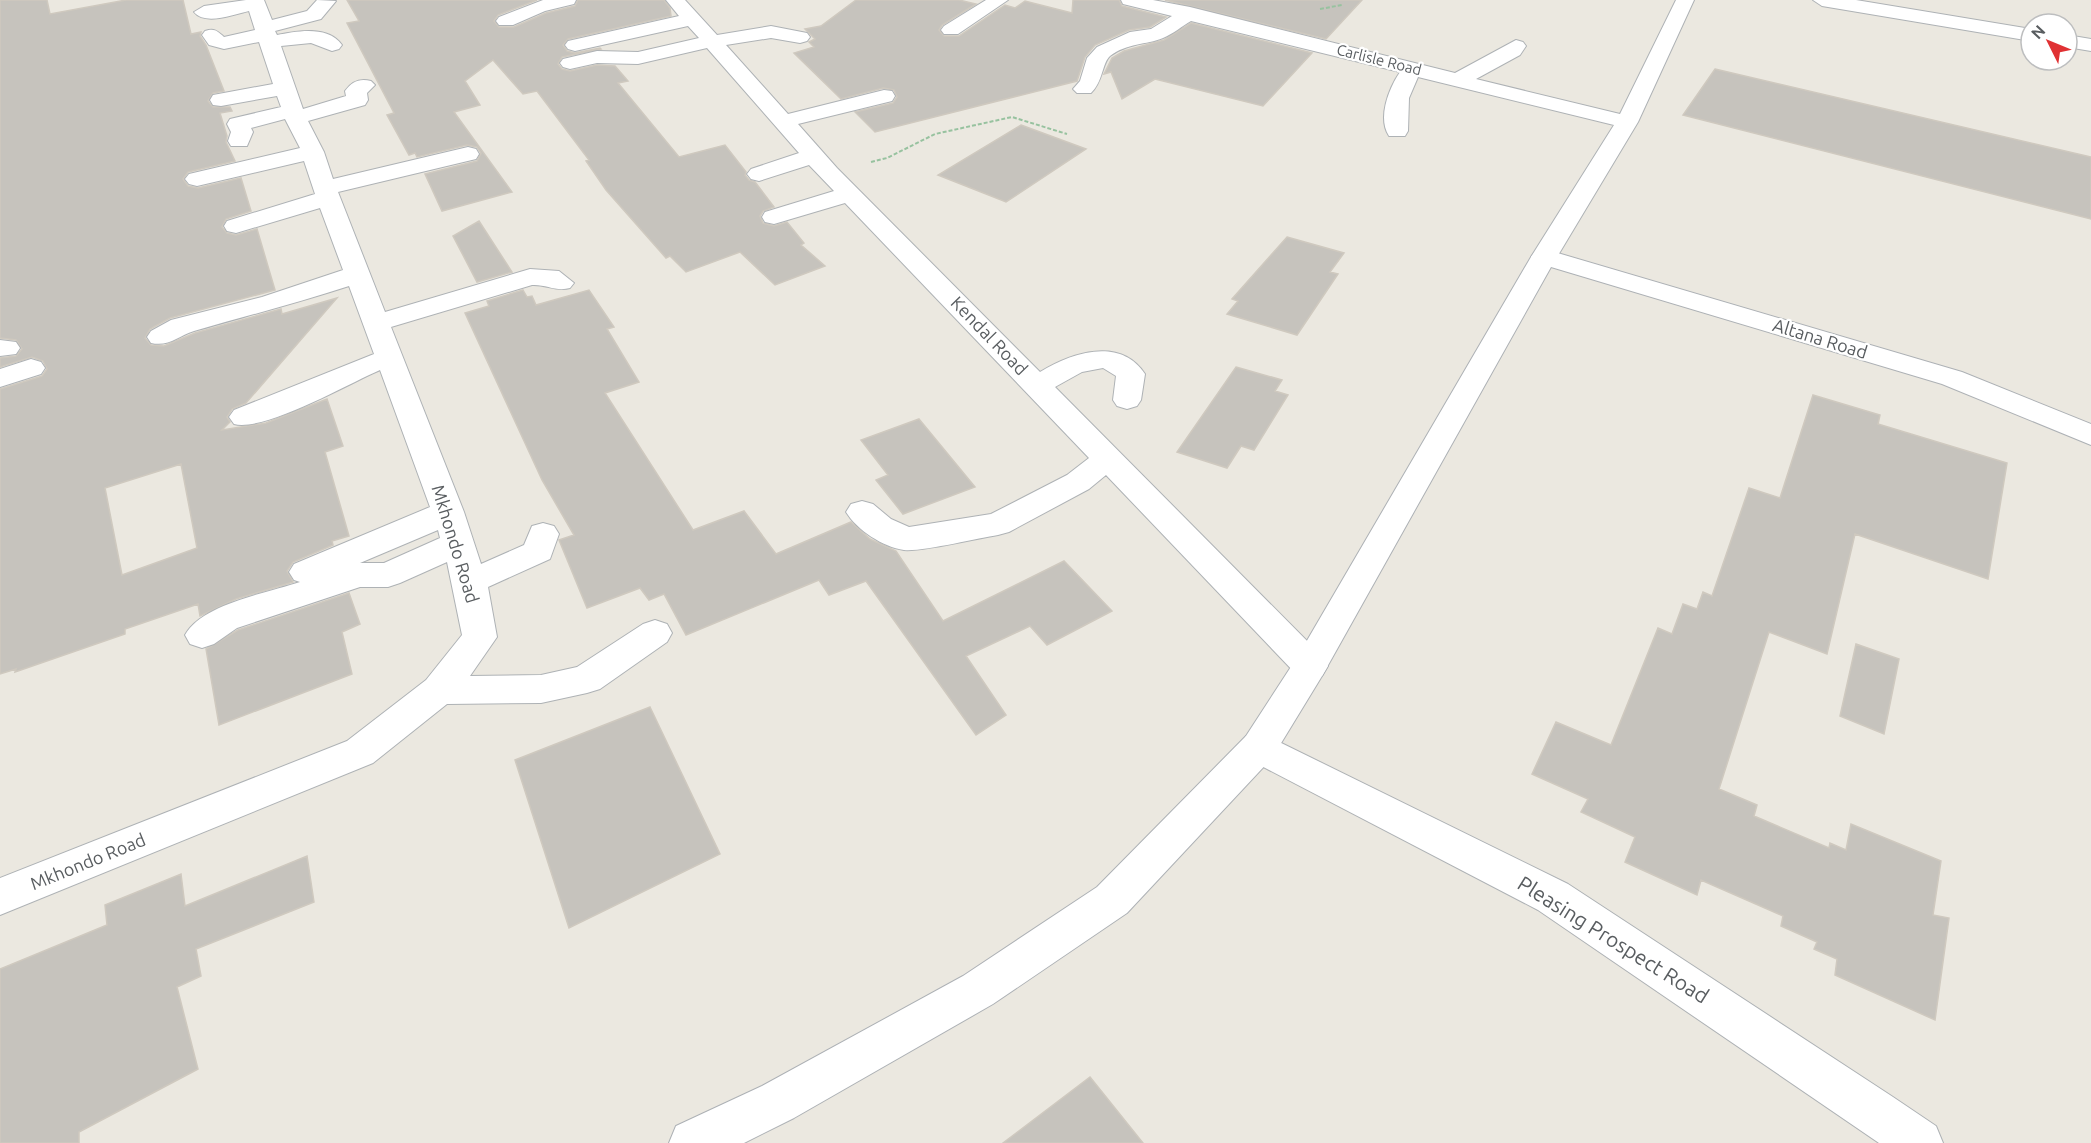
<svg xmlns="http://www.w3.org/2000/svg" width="2091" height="1143" viewBox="0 0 2091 1143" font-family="Ubuntu,sans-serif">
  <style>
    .building { fill: #c6c3bd; stroke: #cfc9bf; stroke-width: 1.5; fill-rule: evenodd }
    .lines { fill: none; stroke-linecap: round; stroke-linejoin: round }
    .street-casing { stroke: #aeb2b5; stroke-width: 2 }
    .secondary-casing { stroke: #adb1b5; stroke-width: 2 }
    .path { stroke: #97c29f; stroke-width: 2; stroke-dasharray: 4 2; stroke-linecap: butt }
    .street { fill: #fff; fill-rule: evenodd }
    .secondary { fill: #fff; fill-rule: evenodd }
    .labels { text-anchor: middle; stroke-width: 4.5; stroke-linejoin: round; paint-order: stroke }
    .far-street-label { font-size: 15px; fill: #595d60; stroke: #fff }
    .street-label { font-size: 18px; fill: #595d60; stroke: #fff }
    .near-street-label { font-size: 21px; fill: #595d60; stroke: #fff }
  </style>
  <rect width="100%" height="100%" fill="#ebe8e0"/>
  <!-- building -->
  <path class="building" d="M0,0h47l3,14 76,-14h57l8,34 10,-2 -1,4 6,9 18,46 -11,2 -5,8 5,6h17l2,4 -12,2 7,23 -1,6 9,19 -47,11 -5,7 5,7 10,2 43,-10 10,33 -25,8 -4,8 5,6 9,2 21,-6 18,61 -105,28 -20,11 -5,9 6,7 13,1 31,-13 86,-24 1,5 55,-16 -91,105 -14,6 -5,8 3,5 -8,8 44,-7 61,-24 16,47 -18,6 24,84 -17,5 1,4 -40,17 -6,9 6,11 -57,17 -36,17 -2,-12 -73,25v5l-110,38 1,-3 -16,5v-285l42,-13 5,-7 -4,-8 -11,-4 -32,10v-9l16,-2 6,-7 -6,-9 -16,-2zM181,464l16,84 -75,27 -17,-87z
    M347,0h190l-39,15 -4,6 5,6h15l32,-14 29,-7 3,-6h86l6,8 1,8 -103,23 -5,6 4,6 8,2 25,-5 1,1 -39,8 -4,7 4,5 8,2 27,-6 18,1 13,15 -10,2 61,74 46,-12 21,27 -1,3 4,5 6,2 19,25 -11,4 -3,5 3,7 11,3 13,-4 17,21 -3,2 24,21 -50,19 -35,-33 -54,20 -16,-16 -4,2 -60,-68 -20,-29 3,-1 -52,-69 -14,3 -30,-34 -28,21 15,24 -26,7 58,80 -70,19 -17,-37 52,-13 4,-8 -4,-6 -10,-2 -50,12 -2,-4 -6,2 -22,-40 7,-2 -47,-90 12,-2z
    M856,0h103l17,4 -34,21 -3,5 5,6h15l46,-31 10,3 10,-7 47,12 1,-13h46l3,6 44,11 -16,10 -21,3 -34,15 -10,12 -8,24 -202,51 -20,-20 38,-9 4,-6 -3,-7 -11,-2 -42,11 -47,-46 20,-6 -5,-5 6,-3 -10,-10 16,-3z
    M1165,0h197l-36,39z
    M1191,23l121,30 -49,53 -108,-27 -33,20 -11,-27 -7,2 8,-16 12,-7 40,-11z
    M1715,69l376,88v62l-408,-104z
    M1021,125l65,24 -80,53 -68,-27z
    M479,221l33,51 -35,10 -24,-46z
    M1287,237l57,16 -14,19 8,2 -41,61 -70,-21 11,-13 -6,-2z
    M523,290l4,7 5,-1 4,9 53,-15 25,37 -7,2 32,53 -34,11 88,137 51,-19 32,43 75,-32 19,17 26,12 47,70 121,-60 48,50 -65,34 -17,-19 -64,30 40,59 -30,20 -110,-154 -37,14 -10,-15 -133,55 -22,-41 -15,6 -9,-12 -53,20 -28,-68 15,-5 -32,-55 -77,-167 24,-7 -2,-5z
    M1236,367l46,13 -7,11 13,4 -34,55 -13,-4 -14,22 -50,-16z
    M1813,395l67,20 -2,9 129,39 -19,116 -133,-45 -28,120 -58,-22 -50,157 38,16 -3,11 75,32 1,-5 16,7 5,-26 90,37 -8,54 16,3 -14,102 -100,-45 2,-16 -23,-10 3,-7 -36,-16 2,-10 -82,-36 -4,15 -72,-33 10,-25 -54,-25 7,-13 -56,-25 24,-52 55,23 47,-117 14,6 11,-30 14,5 6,-17 9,4 37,-108 31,10z
    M919,419l56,68 -72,27 -27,-34 12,-5 -27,-35z
    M349,593l11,31 -18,8 10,42 -133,51 -13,-76 32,-19z
    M1856,644l43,15 -15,75 -44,-18z
    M650,707l70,147 -151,74 -54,-168z
    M307,856l7,46 -118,47 5,27 -24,11 21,82 -119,63v11h-79v-174l107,-44 -2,-20 76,-31 4,32z
    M1090,1077l53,66h-140z"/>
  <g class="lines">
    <!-- street casing -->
    <g class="street-casing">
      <path id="street" d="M246,0h18l8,20 35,-9 10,-11 19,1 -15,18 -46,12 2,4c20,-4 51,-10 65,10l-3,4 -7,2 -21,-8 -30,3 22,63 43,-13 -1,-5c7,-10 15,-13 26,-10l4,4 -8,8 1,7 -3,5 -57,16 16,31 9,27 135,-32 8,2 3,5 -3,5 -138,33 47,120 145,-43 29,2 15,12 -4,5c-14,4 -24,-4 -38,-3l-141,42 73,185 17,52 43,-19 8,-19 11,-3 11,3 5,8 -9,25 -62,28 9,50 -27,39 71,-1 36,-8 66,-43 12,-4 12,4 5,9 -5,9 -67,47 -13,4 -46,10 -94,1 -74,59 -373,152v-37l347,-137 79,-61 36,-45 -15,-73 -47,21 -12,4h-28l-123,41 -23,16 -12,4 -12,-4 -5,-9c17,-31 82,-42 115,-53l-6,-2 -5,-8 5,-8 136,-57 -50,-137c-32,14 -116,62 -146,54l-5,-7 5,-7 140,-56 -25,-68c-52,17 -103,30 -155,45 -16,5 -25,16 -43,12l-4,-6 4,-6 20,-11 91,-23 81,-27 -23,-62 -84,25 -9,-2 -3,-5 3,-5 88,-27 -11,-33 -107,25 -8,-2 -4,-5 4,-5 111,-26 -15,-29 -34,9 2,4 -6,14h-16l-3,-5 3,-9 -4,-8 3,-5 51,-12 -4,-11 -56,10 -8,-1 -3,-5 3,-5 60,-11 -14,-42 -35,7 -15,-4 -7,-10 3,-4c10,-3 12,0 19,6l31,-7 -6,-19c-14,3 -44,15 -55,1l10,-6zM438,530l2,8 -56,25h-24z
        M543,0h33l-2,4 -29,7 -32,14h-14l-3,-4 3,-4z
        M666,0h19l32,35 54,-9 36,7 3,4 -3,4 -7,2 -29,-5 -45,7 62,69 96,-24 8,1 3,5 -3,5 -94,23 39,44 203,204c31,-19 80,-36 105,2l-4,26 -4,6 -10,3 -10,-3 -4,-6 3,-24 -13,-8 -21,4 -27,15 267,269 6,10 -6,10 -12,4 -12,-4 -192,-201 -17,14 -80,43 -11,3c-20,3 -76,17 -94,15 -21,-3 -47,-20 -58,-38l5,-8 11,-3 11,3 18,15 18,8 82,-13 76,-39 22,-17 -244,-255 -71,21 -9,-2 -3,-5 3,-5 69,-21 -25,-26 -50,16 -8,-2 -4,-5 4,-5 48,-16 -92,-105 -69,16 -41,-1 -27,6 -7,-2 -3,-4 3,-4 34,-8 41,1 61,-14 -11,-12 -113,25 -7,-2 -3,-4 3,-4 111,-25z
        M986,0h22l-50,34h-14l-3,-4 3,-4z
        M1121,0h32l37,7 265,66 61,-33 7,2 3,4 -6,9 -44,24 144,35 56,-114h18l-56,122 -81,135 -4,5 -9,3 -9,-3 -4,-5 83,-132 -196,-48 -9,21 -1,33 -3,5h-16c-12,-18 0,-48 11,-64l-209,-51c-9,5 -18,13 -28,17 -17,7 -36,5 -53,18 -8,7 -7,26 -19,37h-14l-4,-4 7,-8 7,-23 10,-11 33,-15 21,-3 21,-13 -49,-12z
        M1813,0h43l175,29v12l-209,-35z
        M2067,35l24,4v12l-24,-4z
        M0,340l16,2 4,6 -4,6 -16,2z
        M31,359l10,3 4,6 -4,6 -41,13v-18z
        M1259,732l309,152 325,213 43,29 7,17h-64l-341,-233 -292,-152 -6,-11 6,-11z"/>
    </g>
    <!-- secondary casing -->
    <g class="secondary-casing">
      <path id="secondary" d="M1544,249l418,123 129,52v21l-149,-61 -391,-117 -229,409 -50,82 -145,155 -134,91 -199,114 -50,25h-75l7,-17 86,-40 201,-110 134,-89 149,-151 52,-80 233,-399 4,-5z"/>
    </g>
    <!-- path -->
    <path class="path" d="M1320,9l22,-4
      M871,162l16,-4 48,-24 77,-17 55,17"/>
    <!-- street -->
    <use href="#street" class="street"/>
    <!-- secondary -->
    <use href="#secondary" class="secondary"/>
  </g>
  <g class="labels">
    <!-- far-street labels -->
    <g class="far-street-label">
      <text transform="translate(1379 60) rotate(14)" y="5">Carlisle Road</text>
    </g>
    <!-- street labels -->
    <g class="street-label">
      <text transform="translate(989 336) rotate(46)" y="6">Kendal Road</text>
      <text transform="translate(1820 339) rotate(17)" y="6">Altana Road</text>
      <text transform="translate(455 544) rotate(73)" y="6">Mkhondo Road</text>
      <text transform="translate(88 862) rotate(-22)" y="6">Mkhondo Road</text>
    </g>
    <!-- near-street labels -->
    <g class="near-street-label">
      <text transform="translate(1613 940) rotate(32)" y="7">Pleasing Prospect Road</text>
    </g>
  </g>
  <!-- north arrow -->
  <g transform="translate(2049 42) rotate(313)"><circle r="28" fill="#ffffff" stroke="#bdbebf" stroke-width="1.5"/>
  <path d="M0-4.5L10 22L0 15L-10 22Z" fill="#e03133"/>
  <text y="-9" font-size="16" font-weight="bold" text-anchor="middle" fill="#595d60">N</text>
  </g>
</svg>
